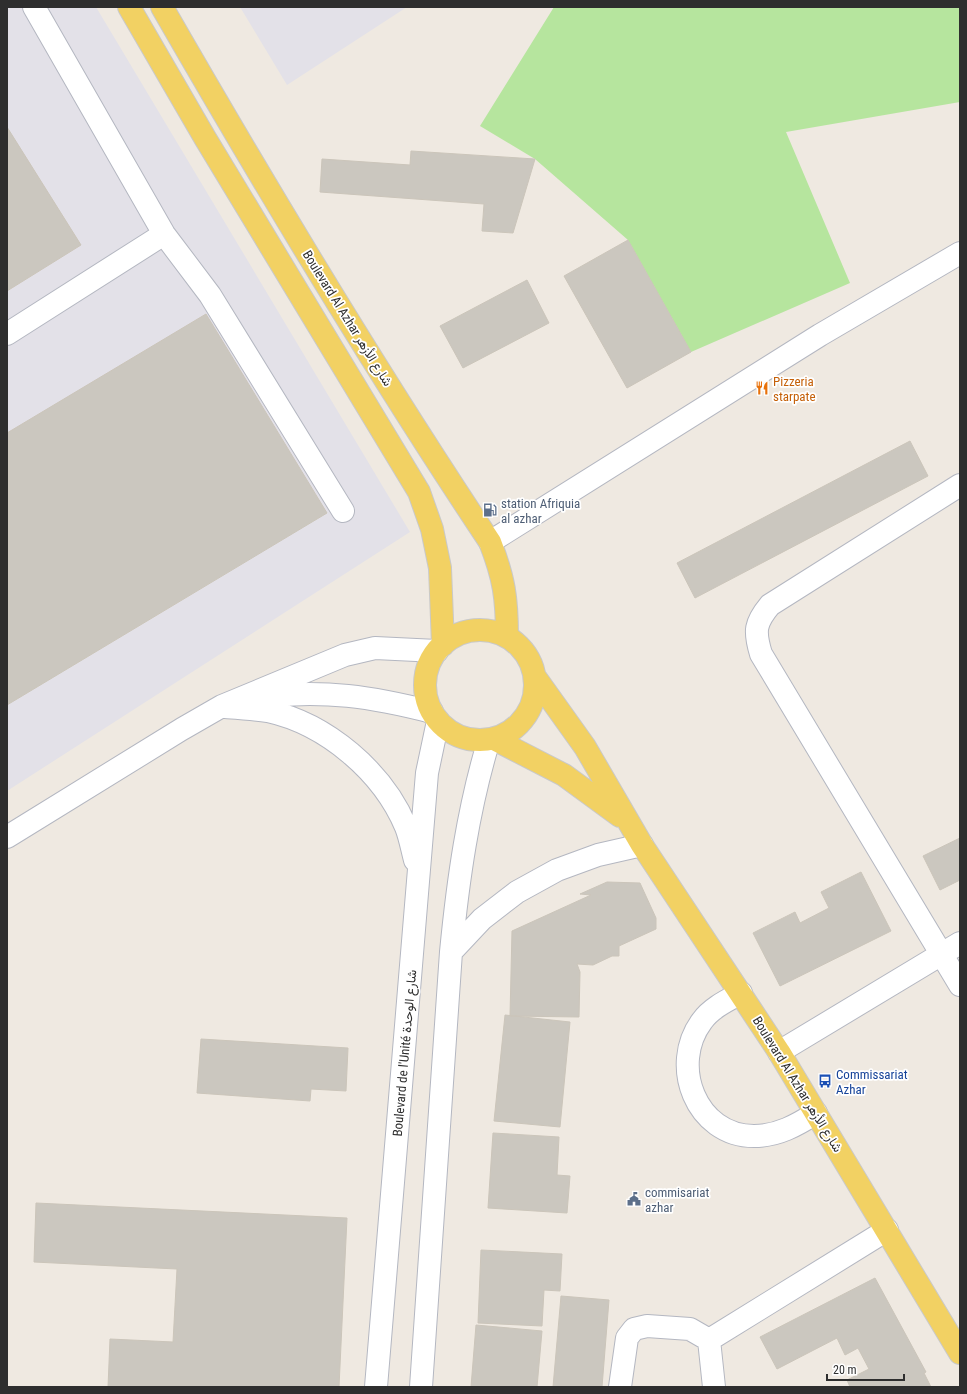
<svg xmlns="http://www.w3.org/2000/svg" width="967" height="1394" viewBox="0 0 967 1394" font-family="'Roboto Condensed',Vazirmatn,sans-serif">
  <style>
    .industrial { fill: #e3e1e8 }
    .green { fill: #b6e59e }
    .building { fill: #cbc7bf; stroke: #cbc5ba }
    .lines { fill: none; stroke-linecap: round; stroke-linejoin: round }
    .minor-casing { stroke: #b4b7c1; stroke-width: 24 }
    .major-casing { stroke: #c9c9c9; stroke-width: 24 }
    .minor { stroke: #fff; stroke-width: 22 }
    .major { stroke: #f2d163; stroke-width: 22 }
    .labels { text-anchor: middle; stroke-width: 3.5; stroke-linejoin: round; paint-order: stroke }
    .street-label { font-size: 13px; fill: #2e2e2e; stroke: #fff }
    .food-label { font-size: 13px; fill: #c56008; stroke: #fff; text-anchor: start }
    .service-label { font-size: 13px; fill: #4e5e75; stroke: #fff; text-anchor: start }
    .transit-label { font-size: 13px; fill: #164399; stroke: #fff; text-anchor: start }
  </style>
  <rect width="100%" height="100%" fill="#efe9e1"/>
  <!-- industrial -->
  <path class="industrial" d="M7,7h89l314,525 -403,259z
    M240,7h167l-120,78z"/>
  <!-- green -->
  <path class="green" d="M554,7h406v95l-174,30 64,151 -159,69 -63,-112 -93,-81 -55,-33z"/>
  <!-- building -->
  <path class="building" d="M7,127l74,118 -74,46z
    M411,151l124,8 -22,74 -31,-2 2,-27 -164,-12 2,-33 88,6z
    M628,240l63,112 -64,36 -63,-112z
    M527,280l22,43 -86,45 -23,-42z
    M206,314l121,199 -320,192v-272z
    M910,441l18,35 -233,122 -18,-35z
    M960,838v42l-20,10 -17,-34z
    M861,872l30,59 -111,55 -27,-53 42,-21 5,11 29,-15 -8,-16z
    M607,882l33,1 16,35v11l-37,17v10h-7l-19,9 -16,-1 3,8 -1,45 -69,-1 2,-85 79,-36 -11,-1z
    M505,1015l65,7 -10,105 -66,-6z
    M201,1039l147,9 -2,43 -35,-2 -1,12 -113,-8z
    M493,1133l66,4 -2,38 13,1 -3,37 -79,-5z
    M36,1203l311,15 -8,169h-231l2,-48 63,3 4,-73 -143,-7z
    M481,1250l81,4 -2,37 -16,-1 -2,36 -64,-3z
    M875,1278l51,94 -2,1 7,14h-81l-3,-7 22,-11 -11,-21 -13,7 -8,-17 -60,31 -17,-32z
    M561,1296l48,4 -7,87h-49z
    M476,1325l66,6 -5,56h-66z"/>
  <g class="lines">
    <!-- minor casing -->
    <g class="minor-casing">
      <path id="minor" d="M34,7l130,227 46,61 133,216
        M7,334l157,-100
        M960,485l-190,120c-15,18 -16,26 -9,49l199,331
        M490,542l330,-207 140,-82
        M262,697c61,-8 111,0 170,15
        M225,707c14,1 29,2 43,4 59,13 115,61 138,116 4,10 6,22 9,33
        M7,837l175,-108 40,-23 123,-51 30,-7 62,3
        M451,952l31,-33 35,-27 40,-22 41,-15 44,-10
        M741,993c-13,7 -30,15 -39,28 -33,44 -6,115 52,115 24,0 43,-11 62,-23
        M779,1052l181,-109
        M709,1340l178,-110
        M376,1387l51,-614 11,-52
        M421,1387l30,-435c7,-72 17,-143 38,-212
        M620,1387l7,-49 7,-9 13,-3 43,3 19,11 5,47"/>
    </g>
    <!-- major casing -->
    <g class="major-casing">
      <path id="major" d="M129,7l76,131 214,354 13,37 8,39 3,77
        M162,7c104,181 212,361 328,535 14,36 17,56 17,95
        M425 685a55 55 0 1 1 110 0a55 55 0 1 1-110 0Z
        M535,677l50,70 57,98 137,207 181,301
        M494,739l70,36 56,41"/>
    </g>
    <!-- minor -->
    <use href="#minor" class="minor"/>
    <!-- major -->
    <use href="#major" class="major"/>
  </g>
  <!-- icons -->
  <defs>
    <g id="restaurant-bare" transform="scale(1.08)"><path d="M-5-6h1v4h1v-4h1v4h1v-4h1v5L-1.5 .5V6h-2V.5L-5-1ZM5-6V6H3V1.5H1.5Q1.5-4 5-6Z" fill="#e8710a" stroke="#fff" stroke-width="2.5" paint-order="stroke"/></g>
    <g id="fuel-bare" transform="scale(1.08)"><path d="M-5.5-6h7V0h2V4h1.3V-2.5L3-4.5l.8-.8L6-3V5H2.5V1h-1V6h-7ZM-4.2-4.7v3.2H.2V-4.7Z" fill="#5c6f8a" stroke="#fff" stroke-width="2.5" paint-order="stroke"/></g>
    <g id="bus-bare" transform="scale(1.08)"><path d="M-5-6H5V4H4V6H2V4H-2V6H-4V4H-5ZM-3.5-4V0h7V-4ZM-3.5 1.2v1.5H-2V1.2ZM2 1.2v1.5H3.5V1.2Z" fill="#1a4fb4" stroke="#fff" stroke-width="2.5" paint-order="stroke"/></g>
    <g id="civic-bare" transform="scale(1.08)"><path d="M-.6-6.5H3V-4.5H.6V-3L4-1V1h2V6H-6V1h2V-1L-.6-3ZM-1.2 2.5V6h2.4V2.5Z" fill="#5c6f8a" stroke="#fff" stroke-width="2.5" paint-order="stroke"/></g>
  </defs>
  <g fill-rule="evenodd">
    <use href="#restaurant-bare" x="762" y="388"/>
    <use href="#fuel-bare" x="490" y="510"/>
    <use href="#bus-bare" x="825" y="1081"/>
    <use href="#civic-bare" x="634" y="1199"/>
  </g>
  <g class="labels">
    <!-- street labels -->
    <g class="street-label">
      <text transform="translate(348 318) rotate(58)" y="5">Boulevard Al Azhar شارع الأزهر</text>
      <text transform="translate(404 1053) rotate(-85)" y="5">Boulevard de l'Unité شارع الوحدة</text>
      <text transform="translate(798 1084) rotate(58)" y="5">Boulevard Al Azhar شارع الأزهر</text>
    </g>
    <!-- food labels -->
    <g class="food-label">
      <text x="773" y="386">Pizzeria<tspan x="773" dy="15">starpate</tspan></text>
    </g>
    <!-- service labels -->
    <g class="service-label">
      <text x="501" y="508">station Afriquia<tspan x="501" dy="15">al azhar</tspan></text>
      <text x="645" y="1197">commisariat<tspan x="645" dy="15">azhar</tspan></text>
    </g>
    <!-- transit labels -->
    <g class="transit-label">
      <text x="836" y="1079">Commissariat<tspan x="836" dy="15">Azhar</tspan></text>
    </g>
  </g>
  <!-- border -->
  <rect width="967" height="1394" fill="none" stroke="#2e2e2e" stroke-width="16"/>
  <!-- scale -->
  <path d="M827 1374v6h77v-6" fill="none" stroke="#2e2e2e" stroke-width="2"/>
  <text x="833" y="1374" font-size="12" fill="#2e2e2e" stroke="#ffffff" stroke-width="3" paint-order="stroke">20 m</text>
</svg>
